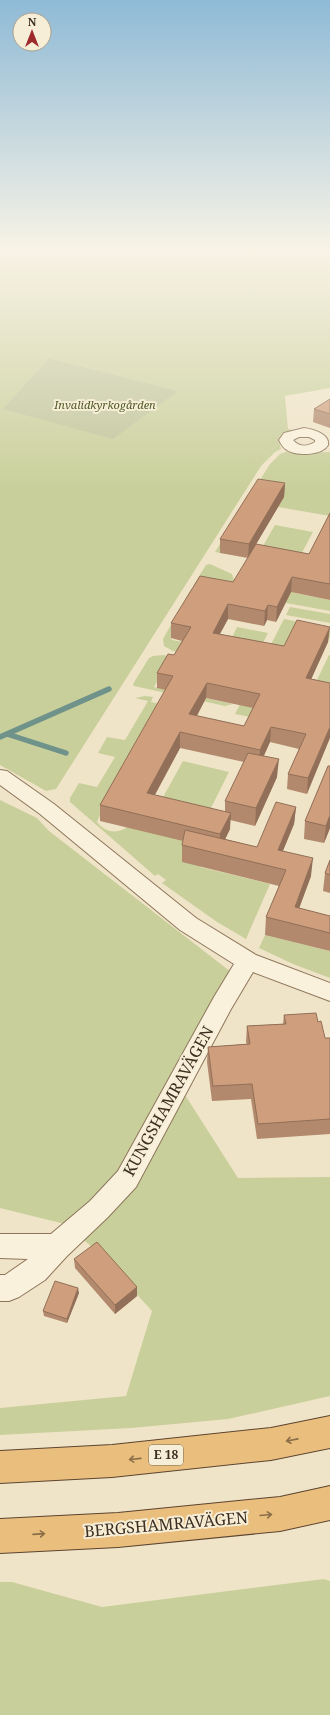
<svg xmlns="http://www.w3.org/2000/svg" width="330" height="1715" viewBox="0 0 330 1715" font-family="'Noto Serif',serif">
  <style>
    .green { fill: #c9cf9b; fill-rule: evenodd }
    .cemetery { fill: #bfc49a }
    .lines { fill: none; stroke-linecap: round; stroke-linejoin: round }
    .stream { stroke: #6f938a; stroke-width: 5.5 }
    .minor-casing { stroke: #8d765c; stroke-width: 2 }
    .trunk-casing { stroke: #5b4430; stroke-width: 2 }
    .minor { fill: #faf1dc; fill-rule: evenodd }
    .trunk { fill: #eabe7c; fill-rule: evenodd }
    .wall { fill: #b2896c; fill-rule: evenodd }
    .shaded-wall { fill: #916f58 }
    .building { fill: #cf9f7d; stroke: #916f58; fill-rule: evenodd }
    .oneway { stroke: #8b6f49 }
    .labels { text-anchor: middle; stroke-width: 4; stroke-linejoin: round; paint-order: stroke }
    .far-park-label { font-size: 11px; font-style: italic; fill: #4d5a26; stroke: #f7eed8 }
    .shield { fill: #f7eed8; stroke: #756857; stroke-width: 1 }
    .shield-label { font-size: 12px; font-weight: bold; fill: #3d2e20 }
    .near-street-label { font-size: 16px; fill: #3d2e20; stroke: #f7eed8 }
  </style>
  <rect width="100%" height="100%" fill="#f0e4c8"/>
  <!-- green -->
  <path class="green" d="M0,250h41l36,4 6,-4h247v138l-45,8 3,33 5,1 -12,5 -2,6 2,8 -6,3 -14,14 -205,323 -10,2 -46,-26zM49,358l128,33 -173,18z
    M288,451l20,2 22,-1v64l-52,-9 6,-10 -46,27 -18,29 -5,-1 55,-88 10,-10z
    M275,525l38,7 -15,28 -39,-7z
    M210,564l22,10 3,9 -6,9 -36,-6 13,-21z
    M246,574l49,19 35,7v11l-94,-17z
    M191,589l9,2 -29,47 1,2 17,3 33,-18h2l-8,17 -29,12 -14,-3 -9,-5 -1,-7z
    M290,607l40,7v9l-44,-8z
    M284,619l46,9v9l-2,5 -73,76 -20,-4z
    M237,627l31,6 -12,24 -26,-15z
    M163,655l22,4 -24,16 -7,12 79,17 -8,2 -91,-20 -1,-2 16,-26 4,-2z
    M329,655h1v28l-13,-3z
    M145,696l8,1 -2,5 14,3 -55,97 110,48 -20,17 70,17 -24,55 -29,-17 -55,-39 4,-3 -8,-6 -3,2 -85,-74v-4l9,-15 18,4 18,-30 -17,-4 9,-16 18,3 23,-39 -13,-3zM101,813l26,7 -1,8c-11,6 -21,4 -29,-6z
    M183,761l46,11 -19,38 -48,-11z
    M0,800l37,18 12,13 182,141 -60,101 67,105 92,-1v219l-102,23 -97,9 -131,7v-27l126,-12 26,-85 -55,-60 -17,-14 -11,-12 -69,-17z
    M265,935l65,16v27l-37,-14 -34,-16z
    M324,1579l6,2v134h-330v-133h12l90,25z"/>
  <!-- cemetery -->
  <path class="cemetery" d="M49,358l129,33 -65,48 -110,-30z"/>
  <g class="lines">
    <!-- stream -->
    <path class="stream" d="M7,734l59,19
      M0,737l109,-48"/>
    <!-- minor casing -->
    <g class="minor-casing">
      <path id="minor" d="M304,428c7,1 26,5 24,17 -6,11 -32,11 -41,5 -4,-2 -6,-6 -8,-10l5,-7zM299,437h10l6,3v2c-8,5 -16,5 -22,-2z
        M0,770l7,1 47,33 142,114 60,37 74,28v18l-77,-29 -22,37 -95,178 -28,30 -41,39 -22,24 -26,17 -10,4h-9v-26h5l23,-16 -28,-1v-24h51l39,-33 28,-30 96,-174 20,-33 -54,-34 -140,-116 -40,-29z"/>
    </g>
    <!-- trunk casing -->
    <g class="trunk-casing">
      <path id="trunk" d="M330,1416v32l-59,12 -159,17 -112,6v-32l112,-6 159,-17z
        M330,1486v34l-50,11 -162,16 -118,6v-34l118,-6 162,-16z"/>
    </g>
    <!-- minor -->
    <use href="#minor" class="minor"/>
    <!-- trunk -->
    <use href="#trunk" class="trunk"/>
  </g>
  <!-- wall -->
  <path class="wall" d="M330,399v29l-17,-6 1,-13z
    M285,483l-1,14 -28,47 53,10 21,-41v87l-39,-8 -15,30 -9,-2 -3,6 -36,-7 -8,15 64,12 44,-4 -17,37 19,4 -23,111 -20,-5 1,-15 11,-25 -29,-7 -6,14 13,21 -22,49 -25,-6v9l-5,10 32,8 39,-40 -2,17 -11,27 28,25 -12,32 31,8v35l-65,-16 1,-18 13,-31 -97,-24v-17l1,-4 -83,-20v-16l66,-115 -9,-2v-15l17,-18 8,-14 -11,-3v-15l62,-41 15,-24 -28,-5v-14zM206,698l47,10 -9,18 -47,-10zM180,748l64,14 -19,39v11l-70,-17z
    M328,766l2,62 -6,15 -20,-4 1,-18z
    M330,860v33l-7,-2 2,-18z
    M284,1015l34,7 7,16h5v96l-73,5 -6,-40 -39,2 -5,-39 1,-15 39,-3 -1,-2 1,-16 36,-2z
    M74,1259l63,28v9l-22,18 -40,-46z
    M79,1293l-12,30 -23,-7 -1,-5z"/>
  <!-- shaded-wall -->
  <path class="shaded-wall" d="M285,483l-1,14 -36,61 1,-14z
    M292,577l-1,15 -15,30 1,-15z
    M228,604v15l-16,29 1,-15z
    M268,605l-1,15 -3,6 1,-15z
    M330,627l-2,15 -23,51 1,-15z
    M207,683l-1,15 -17,32v-16z
    M271,727l-1,15 -11,23 1,-15z
    M330,727v11l-23,56 1,-16z
    M180,732v16l-33,61v-16z
    M279,759l-2,18 -22,49 1,-18z
    M296,807l-2,17 -18,43 2,-17z
    M231,813l-1,16 -10,21v-16z
    M330,815v13l-6,15 2,-17z
    M313,858l-2,18 -18,49 2,-18z
    M137,1287v9l-22,18v-9z
    M78,1288l1,5 -12,30v-4z"/>
  <!-- building -->
  <path class="building" d="M330,399v15l-16,-5z
    M258,479l27,4 -36,61 -29,-5z
    M330,513v71l-38,-7 -15,30 -9,-2 -3,6 -37,-7 -15,29 71,13 13,-26 33,7 -24,51 24,5v44l-22,51 -20,-4 18,-40 -35,-7 -11,23 -80,-18 -33,61 84,20 -11,21 -120,-29 73,-129 -16,-3 11,-19 6,1 17,-28 -20,-4 29,-47 33,6 23,-38 53,10zM207,683l53,11 -16,32 -55,-12z
    M248,753l31,6 -23,49 -31,-7z
    M328,766h2v49l-4,11 -21,-5z
    M276,802l20,5 -18,43 35,8 -18,49 35,9v17l-64,-16 20,-47 -104,-25 3,-15 72,17z
    M330,860v15l-5,-2z
    M316,1013l2,9 3,-1 4,17h5v81l-72,5 -6,-40 -39,2 -5,-39 42,-3 -3,-18 39,-2 -2,-9z
    M97,1242l40,45 -22,18 -41,-46z
    M55,1281l23,7 -11,31 -24,-8z"/>
  <!-- one-way arrows -->
  <defs><path id="oneway-shaft" d="M-6 0H5M1.5-3L5.5 0L1.5 3" fill="none" stroke-width="1.6" stroke-linecap="round" stroke-linejoin="round"/></defs>
  <g class="oneway">
    <use href="#oneway-shaft" transform="translate(292 1440) rotate(169)"/>
    <use href="#oneway-shaft" transform="translate(135 1459) rotate(174)"/>
    <use href="#oneway-shaft" transform="translate(266 1515) rotate(-5)"/>
    <use href="#oneway-shaft" transform="translate(39 1534) rotate(-4)"/>
  </g>
  <!-- sky -->
  <linearGradient id="sky" x2="0" y2="1"><stop stop-color="#8fbad6"/><stop offset="0.51" stop-color="#f8f3e6"/><stop offset="1" stop-color="#f8f3e6" stop-opacity="0"/></linearGradient>
  <rect width="330" height="490" fill="url(#sky)"/>
  <g class="labels">
    <!-- far-park labels -->
    <g class="far-park-label">
      <text x="105" y="409">Invalidkyrkogården</text>
    </g>
    <!-- shield labels -->
    <rect class="shield" x="149" y="1445" width="34" height="20" rx="3"/>
    <g class="shield-label">
      <text x="166" y="1459">E 18</text>
    </g>
    <!-- near-street labels -->
    <g class="near-street-label">
      <text transform="translate(168 1101) rotate(-61)" y="6">KUNGSHAMRAVÄGEN</text>
      <text transform="translate(166 1524) rotate(-5)" y="6">BERGSHAMRAVÄGEN</text>
    </g>
  </g>
  <!-- north arrow -->
  <g transform="translate(32 32)"><circle r="19" fill="#f7eed8" stroke="#ada18e"/>
  <path d="M0-3L7 15L0 10L-7 15Z" fill="#9e2a2b"/>
  <text y="-6" font-size="11" font-weight="bold" text-anchor="middle" fill="#3d2e20">N</text>
  </g>
</svg>
